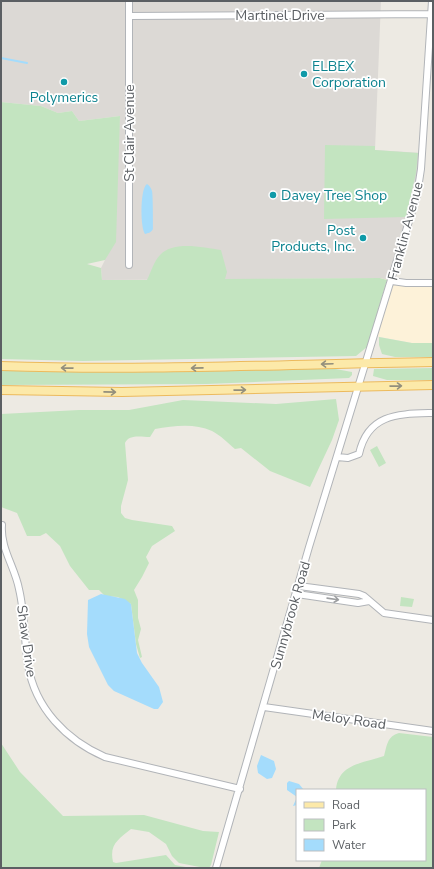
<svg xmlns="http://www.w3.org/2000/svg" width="434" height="869" viewBox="0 0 434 869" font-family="'Nunito Sans',sans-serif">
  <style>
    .commercial { fill: #fdf2d9 }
    .industrial { fill: #dcd9d5 }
    .green { fill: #c3e4c0 }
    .water { fill: #a4dcfc }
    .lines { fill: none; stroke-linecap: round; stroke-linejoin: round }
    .stream { stroke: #a4dcfc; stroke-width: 2 }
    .minor-casing { stroke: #b1b4b8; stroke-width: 8 }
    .major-casing { stroke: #ecba5d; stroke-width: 10 }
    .minor { stroke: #fff; stroke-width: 6 }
    .major { stroke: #fce9a9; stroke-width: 8 }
    .oneway { stroke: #938f7c }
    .oneway2 { stroke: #9d9fa1 }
    .culture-dot { fill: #0f9aa8; stroke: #fff; stroke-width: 1.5 }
    .labels { text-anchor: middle; stroke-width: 3.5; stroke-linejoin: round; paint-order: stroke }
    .street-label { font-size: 14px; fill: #5b5f63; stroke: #fff }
    .culture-label { font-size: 14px; fill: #0d838f; stroke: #fff; text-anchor: start }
  </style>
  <rect width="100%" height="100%" fill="#edeae3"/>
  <!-- commercial -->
  <path class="commercial" d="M380,278l53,5v60h-21l-37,-7 -8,1z"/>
  <!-- industrial -->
  <path class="industrial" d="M1,1h380l-6,149 47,3 -1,16 -29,112 -12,-3 -278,2 -1,-12 4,-8 15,-144 -41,5 -7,-10 -14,2 -17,-7 -40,-4z"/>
  <!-- green -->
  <path class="green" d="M1,102l40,4 17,7 14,-2 7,10 41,-5 -4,126 -11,18 -18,4 14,4 1,12h45c4,-8 7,-19 13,-25 14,-15 44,-7 61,-5l6,22 -2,7 155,-1 7,2 -20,67 -11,9 -273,5 -82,-2z
    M325,145l50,1v4l43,3 -2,20 -10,44 -82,2z
    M379,337l33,6h21v14h-38l-13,-3 -3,-9z
    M330,368l22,4v3l-3,3 -142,6 -206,1v-16z
    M433,368v12h-46l-14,-4 1,-7z
    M336,399l3,21 -7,20 -22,47 -40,-16 -29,-23 -6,1c-7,-6 -15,-14 -23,-18 -18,-8 -38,-5 -57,-2l-5,8c-9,0 -21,-3 -25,6l3,37 -7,26v7l4,5 7,2 40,6 3,5 -23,15 -6,11 3,6 -7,14 -8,13 4,10v18l3,11 -3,11 4,17 -2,1 -4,-14 -5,-40 -13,-7 -13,-1 -6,-6h-10l-19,-24 -10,-20 -14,-13 -6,3h-13l-10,-23 -16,-6v-93l78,-4h50l54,-10 93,4z
    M377,446l9,17 -7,4 -9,-17z
    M401,597l13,2 -2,8 -12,-1z
    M399,733l34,4v131h-114l3,-8h103v-70h-89c2,-27 29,-27 48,-34 3,-10 3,-20 15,-23z
    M1,743l19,29 43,44 81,-1 59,16 16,1 -8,33 -2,3h-4l-26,-5 -7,-7 -6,-12 -17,-12 -18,-3c-12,10 -22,15 -18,33l3,1 50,-8 9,10 16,3h-190z"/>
  <!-- water -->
  <path class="water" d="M147,184c3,2 4,4 5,7 1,3 1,36 1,38 -2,4 -5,4 -8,5 -5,-6 -5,-46 2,-50z
    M101,594l24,5 6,5 6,49 5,10 17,24 4,15 -5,7h-4l-40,-18 -6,-6 -19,-38 -2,-13 1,-34z
    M261,755l13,6 2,8 -4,9 -5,1 -9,-6 -1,-7z
    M289,781l10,3 5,6h-7v15l-4,1 4,-9 -10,-7v-7z"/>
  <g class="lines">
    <!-- stream -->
    <path class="stream" d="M1,58l26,5"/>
    <!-- minor casing -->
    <g class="minor-casing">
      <path id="minor" d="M129,1v264
        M129,16l302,-2
        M392,281l14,2h27
        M337,457l11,1 11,-4c9,-41 40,-40 74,-41
        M2,525c-2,23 13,42 17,64 6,25 5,51 9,76 7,43 38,75 77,92l135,32
        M299,586l60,8 5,2 20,17 49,7
        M297,594l61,9 11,-2
        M264,707l169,24
        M216,868l93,-321 108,-352 4,-26 11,-168"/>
    </g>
    <!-- major casing -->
    <g class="major-casing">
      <path id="major" d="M1,366c144,5 288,-2 432,-4
        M1,390l121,2 311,-7"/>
    </g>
    <!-- minor -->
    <use href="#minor" class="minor"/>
    <!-- major -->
    <use href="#major" class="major"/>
  </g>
  <!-- one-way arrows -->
  <defs><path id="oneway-shaft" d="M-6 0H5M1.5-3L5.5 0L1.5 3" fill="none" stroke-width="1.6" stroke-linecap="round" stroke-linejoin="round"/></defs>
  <g class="oneway">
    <use href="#oneway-shaft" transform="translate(327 364) rotate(178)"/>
    <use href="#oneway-shaft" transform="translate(67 368) rotate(-179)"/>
    <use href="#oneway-shaft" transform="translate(197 368) rotate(179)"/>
    <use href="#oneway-shaft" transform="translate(396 386) rotate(-1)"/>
    <use href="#oneway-shaft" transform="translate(240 390) rotate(-1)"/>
    <use href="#oneway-shaft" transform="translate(110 392) rotate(1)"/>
  </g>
  <use class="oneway2" href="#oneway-shaft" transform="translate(333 599) rotate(8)"/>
  <!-- markers -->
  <g class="culture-dot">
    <circle cx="304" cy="74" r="4"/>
    <circle cx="64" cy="82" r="4"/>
    <circle cx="273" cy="195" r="4"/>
    <circle cx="363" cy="238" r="4"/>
  </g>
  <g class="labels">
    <!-- street labels -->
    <g class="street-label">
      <text x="280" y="20">Martinel Drive</text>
      <text transform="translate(129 133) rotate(-90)" y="5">St Clair Avenue</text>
      <text transform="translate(405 231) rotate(-75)" y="5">Franklin Avenue</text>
      <text transform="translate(290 615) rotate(-74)" y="5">Sunnybrook Road</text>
      <text transform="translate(27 641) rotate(82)" y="5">Shaw Drive</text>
      <text transform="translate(349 719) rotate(8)" y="5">Meloy Road</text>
    </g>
    <!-- culture labels -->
    <g class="culture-label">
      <text x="312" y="71">ELBEX<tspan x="312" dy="16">Corporation</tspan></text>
      <text x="64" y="102" text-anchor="middle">Polymerics</text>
      <text x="281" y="200">Davey Tree Shop</text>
      <text x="355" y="235" text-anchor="end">Post<tspan x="355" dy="16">Products, Inc.</tspan></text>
    </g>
  </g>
  <!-- border -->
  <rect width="434" height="869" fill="none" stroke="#5b5f63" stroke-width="4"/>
  <!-- legend -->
  <rect x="296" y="789" width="130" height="72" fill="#ffffff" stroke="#bdbfc1"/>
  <rect x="304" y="802" width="20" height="6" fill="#fce9a9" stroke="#bdbfc1"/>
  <text x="332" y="809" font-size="12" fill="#5b5f63">Road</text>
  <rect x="304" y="819" width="20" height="12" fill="#c3e4c0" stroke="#bdbfc1"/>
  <text x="332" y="829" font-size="12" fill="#5b5f63">Park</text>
  <rect x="304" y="839" width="20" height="12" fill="#a4dcfc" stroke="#bdbfc1"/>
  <text x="332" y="849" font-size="12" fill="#5b5f63">Water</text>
</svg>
